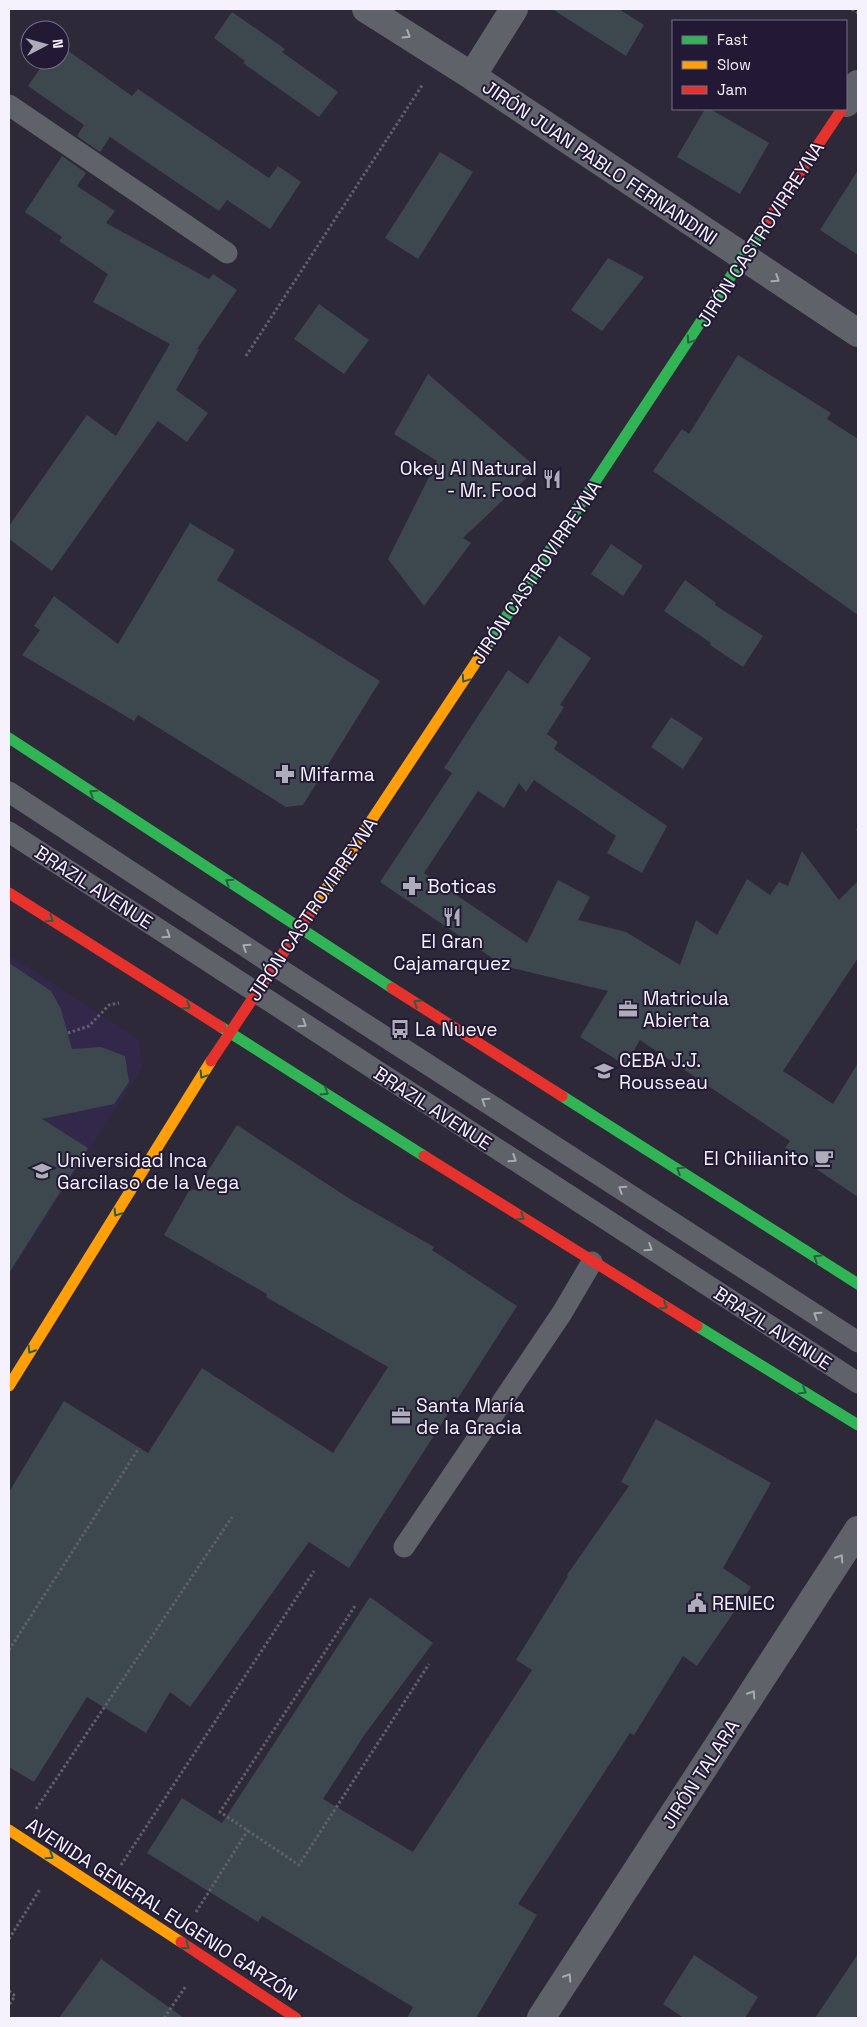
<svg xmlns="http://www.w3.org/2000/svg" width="867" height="2027" viewBox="0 0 867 2027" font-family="'Space Grotesk',sans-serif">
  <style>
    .built { fill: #322849 }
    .building { fill: #3c484e }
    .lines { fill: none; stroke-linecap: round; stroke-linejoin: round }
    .path { stroke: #616069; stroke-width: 3; stroke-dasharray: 2.5 2.5; stroke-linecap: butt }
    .lane { stroke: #606269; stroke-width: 21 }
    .street { stroke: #606269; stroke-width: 28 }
    .fast { stroke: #30b455; stroke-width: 11 }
    .slow { stroke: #ff9f0a; stroke-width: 11 }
    .jam { stroke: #e5322d; stroke-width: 11 }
    .oneway { stroke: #aaaab4 }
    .oneway2 { stroke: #285f43 }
    .labels { text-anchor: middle; stroke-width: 4; stroke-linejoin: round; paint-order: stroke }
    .street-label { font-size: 19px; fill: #f5f2fe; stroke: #221934 }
    .poi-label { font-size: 19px; fill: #f5f2fe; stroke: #221934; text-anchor: start }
  </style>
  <rect width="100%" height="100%" fill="#2e2939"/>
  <!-- built -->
  <path class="built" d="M10,956l129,84 3,27 -133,209v-318z"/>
  <!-- building -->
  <path class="building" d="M552,9h67l25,16 -18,31z
    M232,12l53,37 -3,3 56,40 -19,25 -76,-54 2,-2 -31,-23z
    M60,45l72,51 6,-7 131,89 9,-12 23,16 -31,47 -43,-29 -8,11 -109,-74 -10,15 -23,-16 7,-11 -56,-39 18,-26h14z
    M705,109h5l59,34 -29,51 -63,-37z
    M440,152l33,20 -55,87 -33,-21z
    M62,156l24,17 -9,13 38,25 -9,12 103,56 4,-5 24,16 -40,59 2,1 -23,40 32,23 -21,29 -29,-21 -106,150 -43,-32v-13l78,-111 29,21 54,-92 -77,-42 15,-28 -49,-33 3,-4 -37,-25z
    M858,170v85l-38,-25z
    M608,258l36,19 -42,54 -31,-21z
    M319,304l50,36 -25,34 -50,-35z
    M738,355l93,58 -4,6 31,20v176l-205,-144 29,-42 7,5z
    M428,374l109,94 -74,70 8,5 -47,63 -36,-47 49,-98 -43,-27z
    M190,523l45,27 -18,30 163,101 -77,124 -17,2 -148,-92 -4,6 -112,-66 18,-25 -6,-4 20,-30 64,48z
    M611,544l32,22 -20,30 -32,-22z
    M685,580l31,23 -1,2 48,31 -20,31 -33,-22 1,-2 -47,-32z
    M559,636l32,22 -31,47 4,2 -17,27 11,8 -4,7 113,77 -25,47 -35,-20 9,-17 -82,-56 -8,12 -7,-9 -15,25 -26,-17 -54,82 103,70 31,-63 32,17 -12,23 48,12 54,33 16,-45 21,15 30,-56 23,16 9,-13 9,4 14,-35 37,49 19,-19v77l-75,113 50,33 25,-41v134l-73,-49 5,-7 -150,-101 -15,25 -45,-28 28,-46 -104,-25 -124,-84 72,-109 -8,-5 64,-98 20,14z
    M671,717l32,21 -20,31 -32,-22z
    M9,963l42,28 10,18 11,40 29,-2 24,9 4,26 -15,22 -72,15 46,29 -79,125z
    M237,1125l113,74 84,48 -2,3 85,56 -168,262 -40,-26 -119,165 -20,-15 -24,41 -59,-36 -53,85 -25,-15v-275l55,-91 84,52 54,-85 131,85 55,-86 -122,-70 1,-3 -103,-59 26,-46 6,1z
    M656,1419l115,64 -48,85 28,19 -54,79 -14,-10 -49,79 -4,-2 -112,171 19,11 -61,103h-69l6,-11 -151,-91 -4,6 -111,-69 35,-55 40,25 148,-226 63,46 -68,91 -42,65 90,53 119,-182 -16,-10 52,-84 -1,-1 62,-89 -8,-4z
    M858,1954v64h-43z
    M694,1955l64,42 -13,21h-61l-21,-14z
    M101,1959l83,59h-125z"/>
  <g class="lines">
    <!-- path -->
    <path class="path" d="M852,9l6,4
      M246,356l177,-272
      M858,830v-1
      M68,1033l21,-7 20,-21 10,-2
      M355,1606l-135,206 79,53 130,-201
      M9,1650l130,-202
      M36,1809l196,-292
      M121,1865l193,-294
      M196,1912l52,-82
      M9,1939l31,-50
      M9,1991l6,5 -6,9
      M164,2018l22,-32"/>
    <!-- lane -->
    <path class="lane" d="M9,105l218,148
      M9,792l266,174 583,376
      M9,832l849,551
      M404,1547l158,-234 30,-51"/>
    <!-- street -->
    <path class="street" d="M366,9l106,67 386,257
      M472,76l42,-67
      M846,103l12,-19
      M541,2018l317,-488"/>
    <!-- fast -->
    <path class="fast" d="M486,647l278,-421
      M9,738l383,250
      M221,1027l203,129
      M562,1096l296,188
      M697,1326l161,99"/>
    <!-- slow -->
    <path class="slow" d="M310,913l176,-266
      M9,1386l202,-325
      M9,1830l172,112"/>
    <!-- jam -->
    <path class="jam" d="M764,226l78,-117
      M9,893l212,134
      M392,988l170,108
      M211,1061l99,-148
      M424,1156l273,170
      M181,1942l115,76"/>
  </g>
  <!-- one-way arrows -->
  <defs><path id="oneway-chevron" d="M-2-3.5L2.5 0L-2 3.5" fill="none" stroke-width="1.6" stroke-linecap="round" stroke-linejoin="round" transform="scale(1.25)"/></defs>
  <g class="oneway">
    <use href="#oneway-chevron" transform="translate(407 35) rotate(32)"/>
    <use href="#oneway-chevron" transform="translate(776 279) rotate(33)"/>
    <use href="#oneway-chevron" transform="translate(167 935) rotate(33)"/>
    <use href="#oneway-chevron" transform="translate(246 947) rotate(-147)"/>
    <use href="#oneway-chevron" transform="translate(303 1024) rotate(33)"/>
    <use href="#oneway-chevron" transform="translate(485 1101) rotate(-147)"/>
    <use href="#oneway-chevron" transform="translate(513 1159) rotate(33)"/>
    <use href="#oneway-chevron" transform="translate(622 1189) rotate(-147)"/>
    <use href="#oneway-chevron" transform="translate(649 1248) rotate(33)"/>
    <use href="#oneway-chevron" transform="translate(817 1315) rotate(-147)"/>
    <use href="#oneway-chevron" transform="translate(840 1558) rotate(-57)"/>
    <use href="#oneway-chevron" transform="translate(752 1694) rotate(-57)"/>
    <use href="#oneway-chevron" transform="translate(568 1977) rotate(-57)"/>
  </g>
  <g class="oneway2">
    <use href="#oneway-chevron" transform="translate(690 340) rotate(124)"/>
    <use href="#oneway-chevron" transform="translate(465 679) rotate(124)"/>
    <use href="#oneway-chevron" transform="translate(93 793) rotate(-147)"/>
    <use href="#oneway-chevron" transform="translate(229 882) rotate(-147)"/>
    <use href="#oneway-chevron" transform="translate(50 919) rotate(33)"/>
    <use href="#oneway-chevron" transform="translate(417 1003) rotate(-148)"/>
    <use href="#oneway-chevron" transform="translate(187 1006) rotate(32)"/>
    <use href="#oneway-chevron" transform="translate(203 1075) rotate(122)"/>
    <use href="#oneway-chevron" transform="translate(325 1092) rotate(32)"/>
    <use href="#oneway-chevron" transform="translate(680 1170) rotate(-148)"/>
    <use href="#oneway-chevron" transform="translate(117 1213) rotate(122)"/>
    <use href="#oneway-chevron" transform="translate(521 1217) rotate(32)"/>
    <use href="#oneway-chevron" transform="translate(817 1258) rotate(-148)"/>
    <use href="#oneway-chevron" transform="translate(664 1306) rotate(31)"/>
    <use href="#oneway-chevron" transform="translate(31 1350) rotate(122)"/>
    <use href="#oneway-chevron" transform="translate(803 1391) rotate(31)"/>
    <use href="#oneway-chevron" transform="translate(50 1856) rotate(33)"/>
    <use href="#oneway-chevron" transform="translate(186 1946) rotate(34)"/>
  </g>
  <!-- icons -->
  <defs>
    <g id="restaurant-bare" transform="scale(1.5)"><path d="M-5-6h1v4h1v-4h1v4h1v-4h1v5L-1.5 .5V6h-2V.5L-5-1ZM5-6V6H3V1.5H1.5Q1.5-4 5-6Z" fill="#afacb9" stroke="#221934" stroke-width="2.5" paint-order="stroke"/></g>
    <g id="pharmacy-bare" transform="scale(1.5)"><path d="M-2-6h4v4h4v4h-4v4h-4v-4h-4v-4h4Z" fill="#afacb9" stroke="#221934" stroke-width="2.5" paint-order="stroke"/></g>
    <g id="office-bare" transform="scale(1.5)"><path d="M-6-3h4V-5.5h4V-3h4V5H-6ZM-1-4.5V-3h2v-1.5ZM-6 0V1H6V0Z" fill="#afacb9" stroke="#221934" stroke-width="2.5" paint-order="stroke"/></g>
    <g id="bus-bare" transform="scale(1.5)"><path d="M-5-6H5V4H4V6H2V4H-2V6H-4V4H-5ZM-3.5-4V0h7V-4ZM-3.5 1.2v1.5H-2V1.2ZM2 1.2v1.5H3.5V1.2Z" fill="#afacb9" stroke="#221934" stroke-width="2.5" paint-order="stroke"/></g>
    <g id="school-bare" transform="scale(1.5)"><path d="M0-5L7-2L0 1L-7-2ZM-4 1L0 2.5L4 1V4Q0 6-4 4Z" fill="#afacb9" stroke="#221934" stroke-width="2.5" paint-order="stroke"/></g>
    <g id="cafe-bare" transform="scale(1.5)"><path d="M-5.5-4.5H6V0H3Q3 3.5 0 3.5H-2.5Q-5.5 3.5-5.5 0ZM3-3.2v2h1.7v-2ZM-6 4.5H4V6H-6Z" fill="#afacb9" stroke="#221934" stroke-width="2.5" paint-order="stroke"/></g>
    <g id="university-bare" transform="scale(1.5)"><path d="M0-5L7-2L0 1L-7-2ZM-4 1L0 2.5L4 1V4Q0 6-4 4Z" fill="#afacb9" stroke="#221934" stroke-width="2.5" paint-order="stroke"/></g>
    <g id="civic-bare" transform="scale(1.5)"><path d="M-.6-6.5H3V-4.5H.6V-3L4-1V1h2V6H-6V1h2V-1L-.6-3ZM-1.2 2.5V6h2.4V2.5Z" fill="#afacb9" stroke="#221934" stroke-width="2.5" paint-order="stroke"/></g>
  </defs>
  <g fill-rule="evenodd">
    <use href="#restaurant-bare" x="552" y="479"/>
    <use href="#pharmacy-bare" x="285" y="774"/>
    <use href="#pharmacy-bare" x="412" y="886"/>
    <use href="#restaurant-bare" x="452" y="917"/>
    <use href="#office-bare" x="628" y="1009"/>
    <use href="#bus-bare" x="400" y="1029"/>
    <use href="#school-bare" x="604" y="1071"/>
    <use href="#cafe-bare" x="824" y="1158"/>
    <use href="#university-bare" x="42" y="1171"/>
    <use href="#office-bare" x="401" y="1416"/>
    <use href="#civic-bare" x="697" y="1603"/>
  </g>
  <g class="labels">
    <!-- street labels -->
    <g class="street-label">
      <text transform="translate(600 162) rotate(34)" y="7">JIRÓN JUAN PABLO FERNANDINI</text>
      <text transform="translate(760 234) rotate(-57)" y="7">JIRÓN CASTROVIRREYNA</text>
      <text transform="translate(536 572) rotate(-56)" y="7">JIRÓN CASTROVIRREYNA</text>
      <text transform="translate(94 887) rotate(33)" y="7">BRAZIL AVENUE</text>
      <text transform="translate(312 909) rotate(-56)" y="7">JIRÓN CASTROVIRREYNA</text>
      <text transform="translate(433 1108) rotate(33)" y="7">BRAZIL AVENUE</text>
      <text transform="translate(773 1328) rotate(33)" y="7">BRAZIL AVENUE</text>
      <text transform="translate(700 1774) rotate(-57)" y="7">JIRÓN TALARA</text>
      <text transform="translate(162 1909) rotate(33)" y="7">AVENIDA GENERAL EUGENIO GARZÓN</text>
    </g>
    <!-- poi labels -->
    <g class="poi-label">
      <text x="537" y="475" text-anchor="end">Okey Al Natural<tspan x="537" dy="22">- Mr. Food</tspan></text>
      <text x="300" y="781">Mifarma</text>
      <text x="427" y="893">Boticas</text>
      <text x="452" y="948" text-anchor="middle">El Gran<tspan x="452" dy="22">Cajamarquez</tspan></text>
      <text x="643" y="1005">Matricula<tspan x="643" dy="22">Abierta</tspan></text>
      <text x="415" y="1036">La Nueve</text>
      <text x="619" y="1067">CEBA J.J.<tspan x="619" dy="22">Rousseau</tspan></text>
      <text x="809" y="1165" text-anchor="end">El Chilianito</text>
      <text x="57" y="1167">Universidad Inca<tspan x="57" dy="22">Garcilaso de la Vega</tspan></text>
      <text x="416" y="1412">Santa María<tspan x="416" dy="22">de la Gracia</tspan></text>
      <text x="712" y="1610">RENIEC</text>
    </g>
  </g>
  <!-- border -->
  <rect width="867" height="2027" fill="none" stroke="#f5f2fe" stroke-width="20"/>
  <!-- legend -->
  <rect x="672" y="20" width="175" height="90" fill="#221934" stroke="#767085"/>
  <rect x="682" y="36" width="25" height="8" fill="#30b455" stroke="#767085"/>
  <text x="717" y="45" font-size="15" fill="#f5f2fe">Fast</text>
  <rect x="682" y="61" width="25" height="8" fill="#ff9f0a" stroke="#767085"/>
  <text x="717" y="70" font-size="15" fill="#f5f2fe">Slow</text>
  <rect x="682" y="86" width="25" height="8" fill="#e5322d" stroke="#767085"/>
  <text x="717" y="95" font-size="15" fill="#f5f2fe">Jam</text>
  <!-- north arrow -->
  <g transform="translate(45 45) rotate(84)"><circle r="24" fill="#221934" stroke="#767085"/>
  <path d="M0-4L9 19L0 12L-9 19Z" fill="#afacb9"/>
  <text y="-8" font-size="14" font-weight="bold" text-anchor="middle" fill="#f5f2fe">N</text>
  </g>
</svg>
